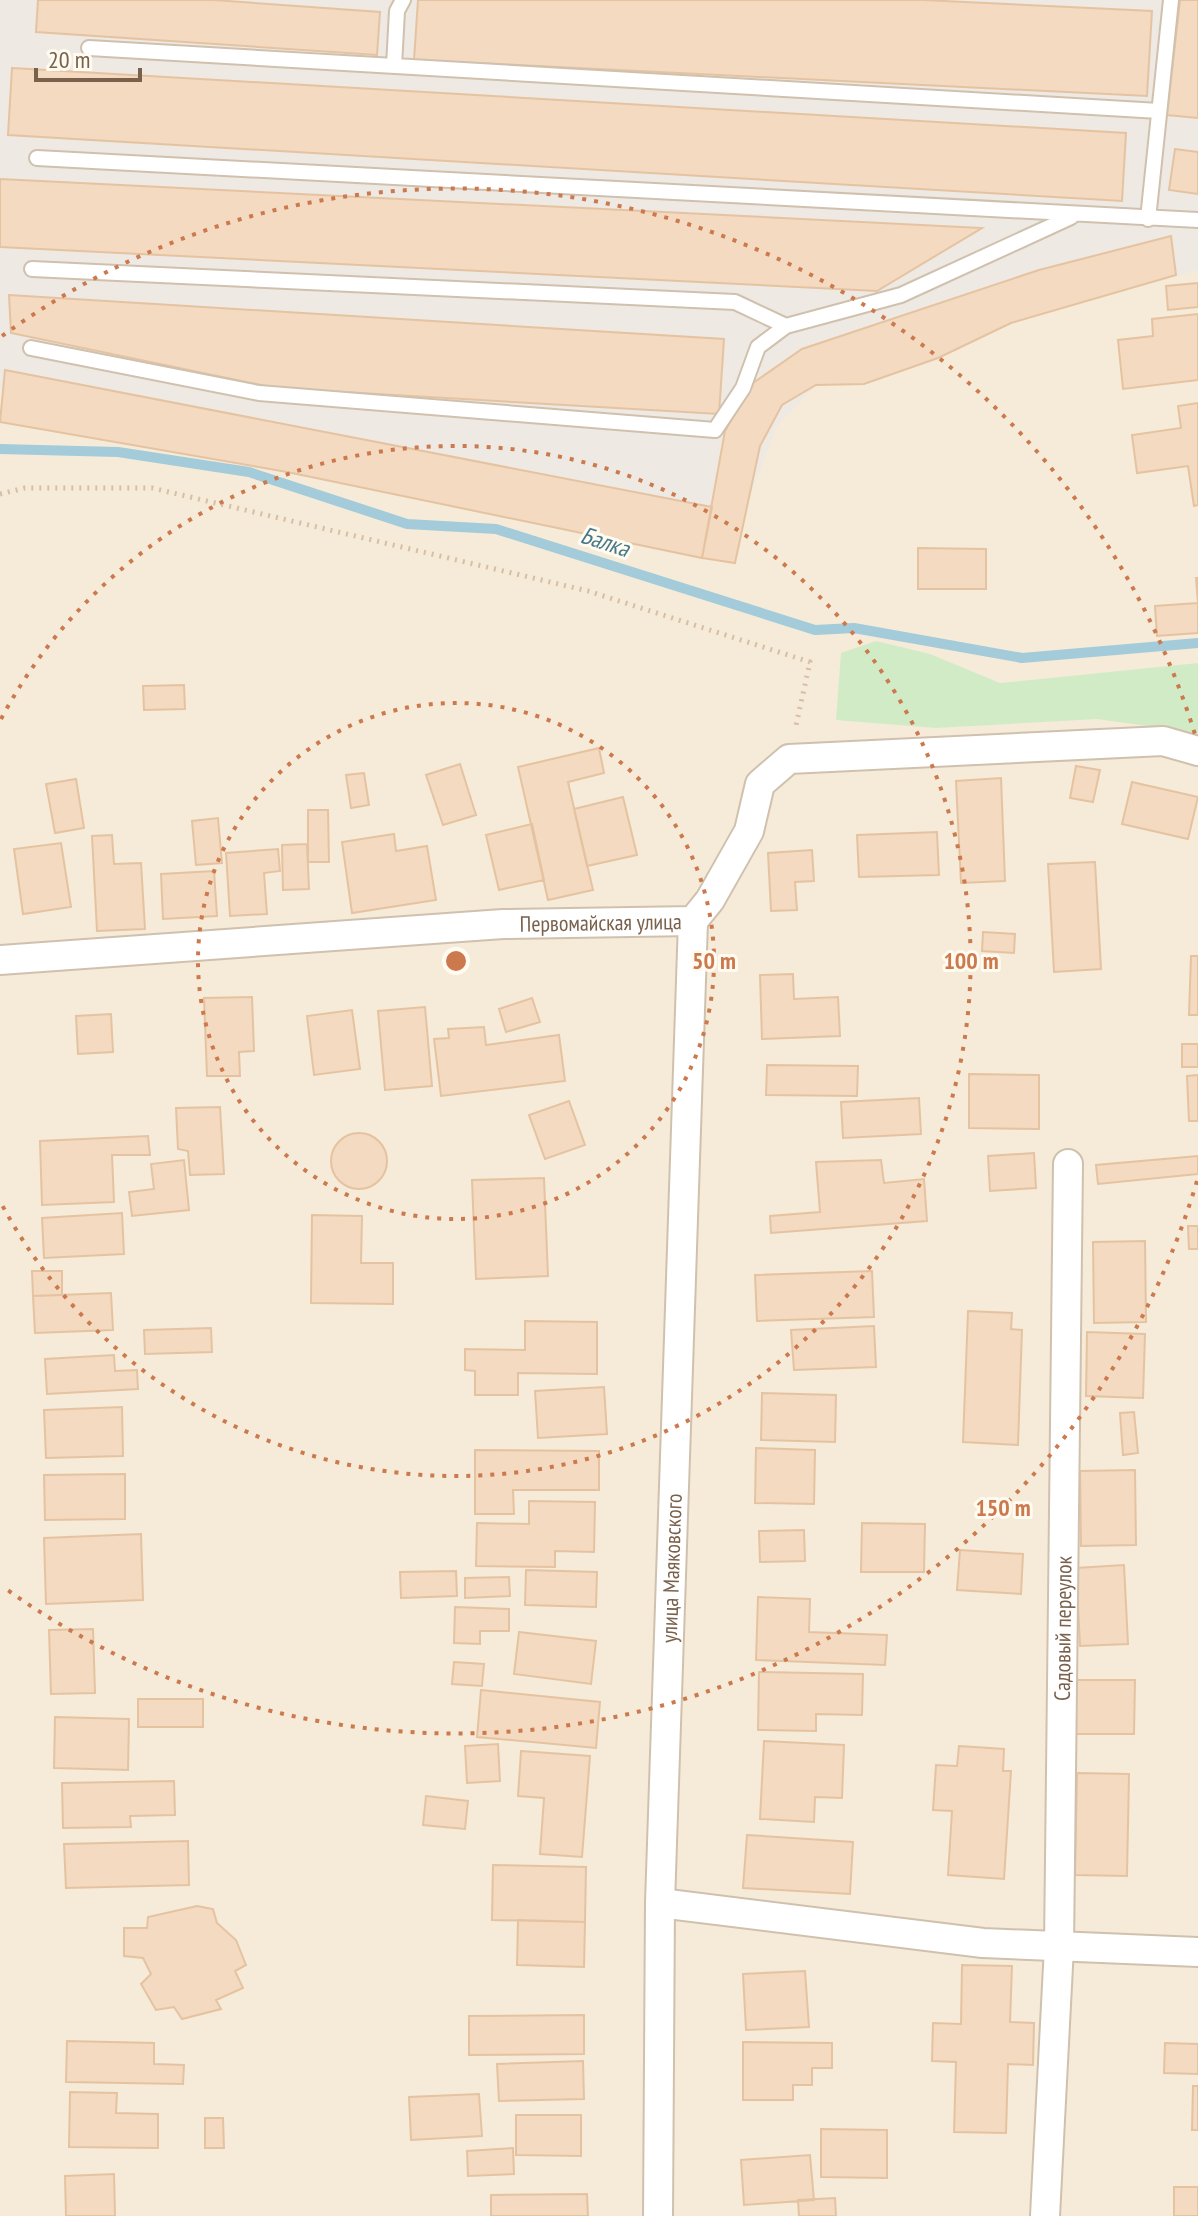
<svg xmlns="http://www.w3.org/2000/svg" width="1198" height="2216" viewBox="0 0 1198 2216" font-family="'PT Sans Narrow',sans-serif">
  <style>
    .residential { fill: #f5ebd8 }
    .industrial { fill: #eee9e2 }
    .green { fill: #d2ebc7 }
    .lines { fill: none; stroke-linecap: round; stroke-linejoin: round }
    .stream { stroke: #a3cbd9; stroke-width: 10 }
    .building { fill: #f3dac1; stroke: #e5c3a1; stroke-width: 2 }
    .lane-casing { stroke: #d0c1ae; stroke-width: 18 }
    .street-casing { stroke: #d0c1ae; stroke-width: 32 }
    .path { stroke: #d8bea3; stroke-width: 5; stroke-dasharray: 2 6; stroke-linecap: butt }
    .lane { stroke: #fff; stroke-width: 14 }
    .street { stroke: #fff; stroke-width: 28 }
    .ring { fill: none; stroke: #cc794e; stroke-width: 4; stroke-dasharray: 4 8 }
    .labels { text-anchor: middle; stroke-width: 6; stroke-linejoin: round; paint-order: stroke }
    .street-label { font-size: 22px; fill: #79614c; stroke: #fffbf1 }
    .water-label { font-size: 24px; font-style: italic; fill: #45788b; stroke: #fffbf1 }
    .centre { fill: #cc794e; stroke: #fffbf1; stroke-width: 4 }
    .ring-label { font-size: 24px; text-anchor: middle; font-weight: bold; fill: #cc794e; stroke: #fffbf1; stroke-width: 6; stroke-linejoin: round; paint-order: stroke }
  </style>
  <rect width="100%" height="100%" fill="#fdf7ea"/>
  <!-- residential -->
  <path class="residential" d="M0,0h1198v2216h-1198z"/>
  <!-- industrial -->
  <path class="industrial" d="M0,0h1198v270l-187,53 -195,62 -39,41 -49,128 -728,-164z"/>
  <!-- green -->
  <path class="green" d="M876,641l54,13 70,29 198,-20v70l-101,-14 -161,9 -100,-8 5,-67z"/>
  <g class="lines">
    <!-- stream -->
    <path class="stream" d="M0,449l118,3 131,20 158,52 89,5 319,101 39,-2 168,30 176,-15"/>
  </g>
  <!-- building -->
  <path class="building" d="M38,0h176l166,12 -3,43 -341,-23z
    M418,0h505l229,11 -5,85 -733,-36z
    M1180,0h18v118l-31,-3z
    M12,68l1114,65 -4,68 -1114,-66z
    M1175,149l23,3v42l-29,-4z
    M0,179l982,49 -105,63 -877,-44z
    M1171,236l5,39 -165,48 -73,35 -74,26 -48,1 -34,20 -22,41 -25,117 -33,-5 23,-127 28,-48 49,-34 237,-79z
    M1198,283v24l-30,3 -2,-24z
    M9,295l715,44 -5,75 -444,-26 -264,-55z
    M1198,314v66l-75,9 -5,-49 35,-4 -1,-17z
    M5,370l707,137 -10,51 -415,-86 -287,-50z
    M1198,403v102l-4,1 -6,-40 -51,7 -5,-38 49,-7 -3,-22z
    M918,548l68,1v40h-68z
    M1196,578h2v55l-41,3 -2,-30 43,-3z
    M184,685l1,24 -41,1 -1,-24z
    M599,748l5,25 -36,9 25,108 -45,10 -30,-133z
    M460,764l16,51 -33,10 -17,-50z
    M1076,766l24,4 -7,32 -23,-4z
    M364,773l5,32 -18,3 -5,-33z
    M1001,778l4,103 -44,2 -5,-102z
    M76,779l8,49 -29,5 -9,-49z
    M1132,782l66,15 -10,42 -66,-15z
    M623,797l14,58 -50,11 -13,-57z
    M308,810h20l1,52h-21z
    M218,818l4,45 -26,2 -4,-44z
    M532,824l12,56 -45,10 -13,-55z
    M937,832l2,43 -80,2 -2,-42z
    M394,834l2,17 31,-5 9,54 -84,13 -10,-71z
    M112,835l2,29 27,-1 4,66 -48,2 -5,-95z
    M61,843l10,64 -48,7 -9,-65z
    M307,844l2,45 -26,1 -1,-45z
    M278,849l2,22 -16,2 3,41 -37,2 -4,-63z
    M812,850l2,31 -19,1 2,28 -26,1 -3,-58z
    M1095,862l6,107 -47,3 -6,-108z
    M214,871l3,45 -54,3 -2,-45z
    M983,932l32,2 -1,19 -32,-2z
    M1191,956h7v59h-9z
    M793,974l1,25 44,-2 2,39 -78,3 -2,-64z
    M252,997l2,54 -15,1 1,24h-33l-3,-78z
    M532,998l8,24 -34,10 -7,-23z
    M425,1007l7,79 -47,4 -7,-79z
    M352,1010l8,59 -46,6 -7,-59z
    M111,1014l2,38 -35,2 -2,-38z
    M484,1027l2,18 73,-10 6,46 -124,15 -7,-57 15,-1 -1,-9z
    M1182,1044h16v23h-16z
    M767,1065l91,1 -1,30 -91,-1z
    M969,1074l70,1v54l-70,-1z
    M1198,1075v46h-9l-2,-45z
    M919,1098l2,36 -78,4 -2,-36z
    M569,1101l16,44 -40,14 -16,-44z
    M220,1107l4,67 -34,1 -2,-24 -10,-2 -2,-41z
    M331 1161a28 28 0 1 1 56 0a28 28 0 1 1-56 0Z
    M148,1136l2,19h-38l2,47 -72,3 -2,-64z
    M1034,1153l2,35 -46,3 -2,-35z
    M1198,1156v18l-100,10 -2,-19z
    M184,1160l5,50 -57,6 -3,-24 25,-3 -3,-25z
    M881,1160l3,23 40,-4 3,42 -156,12 -1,-17 50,-4 -4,-50z
    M544,1178l4,98 -72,3 -4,-99z
    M122,1213l2,41 -80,4 -2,-40z
    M312,1215l50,1 -1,47h32v41l-82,-1z
    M1188,1226h10v23h-9z
    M1145,1241l1,81 -52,1 -1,-81z
    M32,1271h30v24l-29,1z
    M872,1271l2,46 -117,4 -2,-46z
    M111,1293l2,37 -78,3 -2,-37z
    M968,1311l44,2 -1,16 11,1 -4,115 -55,-3z
    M525,1321l72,1v52l-79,-1v22h-43v-24l-10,-1v-21l60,1z
    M874,1326l2,41 -82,3 -3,-40z
    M211,1328l1,24 -67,2 -1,-24z
    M1087,1332l58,2 -2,64 -57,-2z
    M114,1355l1,16 22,-1 1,19 -91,5 -2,-35z
    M604,1387l3,47 -69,4 -3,-47z
    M762,1393l74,2 -1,47 -74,-2z
    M122,1407l1,49 -77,2 -2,-48z
    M1134,1412l4,41 -15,2 -3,-42z
    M756,1448l59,2 -1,54 -59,-1z
    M475,1450l124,1v39h-86l1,24h-39z
    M1135,1470l1,75 -55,1 -1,-75z
    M125,1474v45l-80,1 -1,-45z
    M529,1501l66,1 -1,50 -39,-1v16l-79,-1 1,-43 52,1z
    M862,1523l63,1 -1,48h-63z
    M804,1530l1,31 -45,1 -1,-31z
    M141,1534l2,66 -97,4 -2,-66z
    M960,1550l63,4 -2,40 -64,-4z
    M1124,1565l4,79 -48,2 -4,-78z
    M526,1570l71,2 -1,35 -71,-2z
    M456,1571l1,25 -56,2 -1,-26z
    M509,1577l1,19 -45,2v-20z
    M758,1597l52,2 -1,33 78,3 -2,30 -129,-5z
    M455,1607l54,2v22h-29v13l-26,-1z
    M93,1629l2,64 -44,1 -2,-64z
    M519,1632l77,9 -5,43 -77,-10z
    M454,1662l30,2 -2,22 -30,-2z
    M759,1672l104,2 -1,41 -46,-1v17l-58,-1z
    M1075,1680h60l-1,54h-59z
    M481,1690l119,12 -4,46 -119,-11z
    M138,1699h65v28h-65z
    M55,1717l74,2 -1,51 -74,-2z
    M764,1741l80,4 -2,53 -27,-1 -1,25 -54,-3z
    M498,1744l2,37 -33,2 -2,-37z
    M959,1746l45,3 -1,22h8l-7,108 -56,-4 4,-64 -19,-1 3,-45 21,1z
    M521,1751l69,5 -8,101 -42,-3 4,-56 -26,-2z
    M1077,1773l52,1 -2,102 -52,-1z
    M174,1781l1,34 -45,1 1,11 -68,1 -1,-45z
    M426,1796l42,5 -3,28 -42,-4z
    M747,1835l106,7 -3,52 -107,-6z
    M188,1841l1,44 -123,3 -2,-44z
    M493,1865l93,2 -1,55 -93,-2z
    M197,1906l16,3 4,14 19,17 10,25 -11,6 8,17 -27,12 5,9 -39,10 -8,-12 -18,3 -15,-26 10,-10 -8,-16 -19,-2v-28h23l1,-11z
    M518,1920l67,2 -1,45 -67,-2z
    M962,1965l50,1 -2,56 24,1 -1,42 -25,-1 -2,69 -52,-1 2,-70 -24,-1 1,-38 28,1z
    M805,1971l4,56 -63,3 -3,-56z
    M584,2015v39l-115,1v-39z
    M67,2041l87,2v21l30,1 -1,19 -117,-2z
    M743,2042l89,1v25h-20v17h-19v15h-50z
    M1165,2043l33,1v30l-34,-1z
    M583,2061l1,38 -85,2 -2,-37z
    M1193,2086h5v44h-6z
    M70,2092l47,1 -1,20 42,1v34l-89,-1z
    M479,2094l3,42 -71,4 -2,-43z
    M516,2115h65v41l-65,-1z
    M205,2118h18l1,30h-19z
    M821,2129l66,1v48l-66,-1z
    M513,2148l1,26 -46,2 -1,-25z
    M810,2155l4,45 -70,5 -3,-45z
    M114,2174l1,42h-49l-1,-40z
    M1174,2187h24v29h-24z
    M587,2194l1,22h-97v-21z
    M835,2198l1,18h-37l-1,-16z"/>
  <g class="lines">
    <!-- lane casing -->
    <g class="lane-casing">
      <path id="lane" d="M89,48l1070,63
        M394,66l3,-55 6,-11
        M37,158l1161,62
        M1148,219l23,-219
        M32,269l703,33 51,24
        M31,348l228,45 456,37 28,-42 15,-41 28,-21 115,-31 170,-78"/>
    </g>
    <!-- street casing -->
    <g class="street-casing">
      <g id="street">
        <path id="s1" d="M0,960l503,-36 190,-3 17,-21 39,-69 11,-47 29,-25 374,-18 35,10"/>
        <path d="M660,1903l323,40 215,9"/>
        <path id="s2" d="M658,2216l2,-313 33,-982"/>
        <path id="s3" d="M1045,2216l14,-269 9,-783"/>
      </g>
    </g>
    <!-- path -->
    <path class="path" d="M0,494l25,-6h127l436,103 222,71 -15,68"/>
    <!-- lane -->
    <use href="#lane" class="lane"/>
    <!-- street -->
    <use href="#street" class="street"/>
  </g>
  <!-- distance rings -->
  <g class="ring">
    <circle cx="456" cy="961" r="258"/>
    <path d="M1 719A515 515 0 1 1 1 1203"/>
    <path d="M1197 1181A773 773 0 0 1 2 1586M2 336A773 773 0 0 1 1197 741"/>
  </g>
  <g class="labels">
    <!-- street labels -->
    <g class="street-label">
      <text dy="8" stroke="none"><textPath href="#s1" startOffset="602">Первомайская улица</textPath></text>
      <text dy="8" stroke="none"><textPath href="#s2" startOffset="648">улица Маяковского</textPath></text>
      <text dy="8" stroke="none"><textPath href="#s3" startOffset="588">Садовый переулок</textPath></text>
    </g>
    <!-- water labels -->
    <g class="water-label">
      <text transform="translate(605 542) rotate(18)" y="8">Балка</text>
    </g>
  </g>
  <circle cx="456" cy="961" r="12" class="centre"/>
  <g class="ring-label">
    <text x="714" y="969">50 m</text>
    <text x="971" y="969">100 m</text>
    <text x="1003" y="1516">150 m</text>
  </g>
  <!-- scale -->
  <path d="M36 68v12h104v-12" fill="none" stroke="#79614c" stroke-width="4"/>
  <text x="48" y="68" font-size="24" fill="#79614c" stroke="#fffbf1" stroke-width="6" paint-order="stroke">20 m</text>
</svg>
